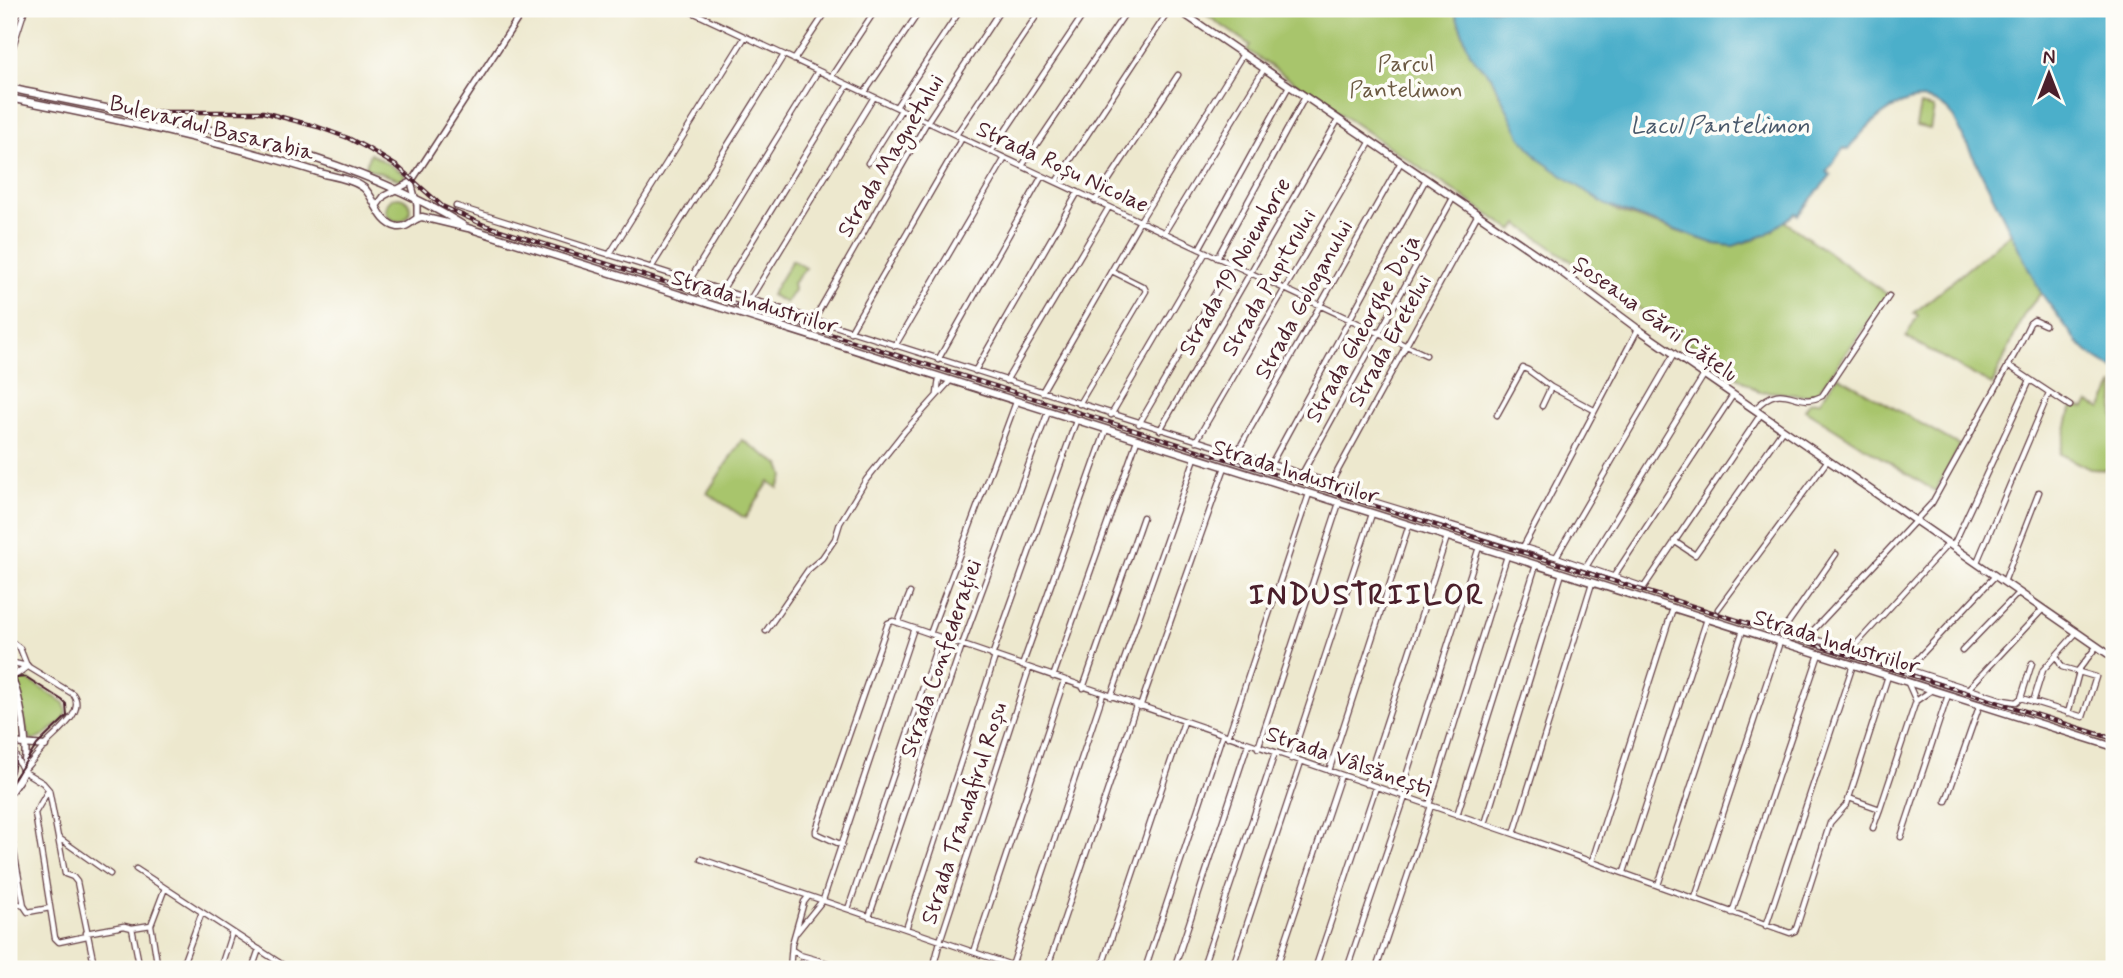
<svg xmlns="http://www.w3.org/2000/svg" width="2123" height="978" viewBox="0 0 2123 978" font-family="Mynerve,sans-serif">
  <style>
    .green { fill: #a8c56c; stroke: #79724c; stroke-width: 2 }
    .water { fill: #4bafca; stroke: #4a677a; stroke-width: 2 }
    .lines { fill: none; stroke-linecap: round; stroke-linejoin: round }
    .minor-casing { stroke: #623d43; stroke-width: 7 }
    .tertiary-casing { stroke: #623d43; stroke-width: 8 }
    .secondary-casing { stroke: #623d43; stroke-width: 9 }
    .minor { stroke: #fff; stroke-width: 4.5 }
    .tertiary { stroke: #fff; stroke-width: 5 }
    .secondary { stroke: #fff; stroke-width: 6 }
    .tram { stroke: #4a1f2b; stroke-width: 2 }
    .rail-casing { stroke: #4a1f2b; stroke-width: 4.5 }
    .rail { stroke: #fdfcf7; stroke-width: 2; stroke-dasharray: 5; stroke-linecap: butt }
    .labels { text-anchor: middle; stroke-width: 7; stroke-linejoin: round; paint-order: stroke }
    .park-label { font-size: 23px; fill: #6b5942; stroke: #fdfcf7 }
    .street-label { font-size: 23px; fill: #4a1f2b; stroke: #fdfcf7 }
    .water-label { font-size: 24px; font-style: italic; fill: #4a596b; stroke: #fdfcf7 }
    .district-label { font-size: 30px; font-weight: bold; letter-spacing: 2px; fill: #4a1f2b; stroke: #fdfcf7 }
  </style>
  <rect width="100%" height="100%" fill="#fdfcf7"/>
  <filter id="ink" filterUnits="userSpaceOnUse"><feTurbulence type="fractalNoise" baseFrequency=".0143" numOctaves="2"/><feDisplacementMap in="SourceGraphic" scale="14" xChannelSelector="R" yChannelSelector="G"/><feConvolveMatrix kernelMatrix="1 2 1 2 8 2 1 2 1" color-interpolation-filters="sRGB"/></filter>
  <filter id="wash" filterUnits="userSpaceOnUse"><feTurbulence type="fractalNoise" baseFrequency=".00686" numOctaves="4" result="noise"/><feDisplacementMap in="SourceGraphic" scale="28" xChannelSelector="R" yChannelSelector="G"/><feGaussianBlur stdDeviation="1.57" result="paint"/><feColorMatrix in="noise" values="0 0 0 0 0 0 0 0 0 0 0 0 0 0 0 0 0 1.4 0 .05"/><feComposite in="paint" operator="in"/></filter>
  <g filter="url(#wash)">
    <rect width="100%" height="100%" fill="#ede8ce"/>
    <!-- green -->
    <path class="green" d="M1198,9h256l11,32 11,21 15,14 8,19 56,75 62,41 98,33 18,2 23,-7 18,-9v-3l10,-6 104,74 -71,98c-18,7 -38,-4 -58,-1l-241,-168 -5,7 -266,-181 3,-5z
      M1920,105l14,3 -4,21 -14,-3z
      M370,153l36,22 -5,5 -36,-12z
      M386 209a12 12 0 1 1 24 0a12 12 0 1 1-24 0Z
      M2011,233l30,60 -17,21 -32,71 -86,-48 12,-22 -4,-2z
      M792,260l14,8 -13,15 1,7 -8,13 -15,-8z
      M1838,376l122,70 -25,45 -130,-81 5,-8 10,-1z
      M2114,384v86l-24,-1 -30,-15 12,-48 13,2 4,-5 12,6z
      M742,440l38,25 4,11 -6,12 -9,-6 -24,36 -38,-25z
      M21,680h7l36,23 2,9 -2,8 -22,17 -10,3 -5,-6 -10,-50z"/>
    <!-- water -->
    <path class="water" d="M1454,9h660v360l-24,-15 -12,-11 -37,-50 -87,-175c-34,-45 -83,1 -106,32l-4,-2 -18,24 5,3 -33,40 -2,-2 -31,22 -32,11 -18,-2 -109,-39 -66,-45 -20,-24 -29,-60 -15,-14 -6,-9z"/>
  </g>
  <g filter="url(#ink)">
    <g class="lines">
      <!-- minor casing -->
      <g class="minor-casing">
        <path id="minor" d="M686,9l740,346
          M9,59l16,-50
          M794,60l34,-51
          M831,77l45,-68
          M865,92l56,-83
          M896,107l65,-98
          M956,135l85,-126
          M991,152l96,-143
          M868,163l33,-53
          M1022,166l106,-157
          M1056,182l114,-173
          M1095,201l83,-126
          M456,206l907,287 3,6 190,58 88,30 117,-173
          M1164,233l100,-164
          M1199,249l90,-163
          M609,255l136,-218
          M1217,258l88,-161
          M651,268l133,-213
          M689,281l129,-210
          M721,292l127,-207
          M749,301l125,-204
          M813,321l114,-199 74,-113
          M850,332l112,-194
          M895,346l110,-188
          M938,360l104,-184
          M2008,365l62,41
          M975,371l103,-179
          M1006,381l103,-174
          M1042,392l98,-171 103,-167
          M937,394l2,-16
          M1079,404l67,-113 -2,-4 -32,-16
          M1542,406l9,-19
          M1755,409c29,-32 40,1 67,-13l67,-100
          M1111,415l95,-163
          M1497,415l26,-47 5,2 23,17 43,23
          M1139,424l93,-160
          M1160,430l178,-310
          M1196,441l175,-300
          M1236,454l165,-292
          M1271,464l155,-285
          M1302,474l151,-276
          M1331,483l147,-269
          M1674,541l21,14 88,-126
          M1953,546l77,-166
          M1523,547l115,-218
          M1836,554l-52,75 219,71 13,2 5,-4
          M1556,557l118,-203
          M1977,562l72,-169
          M1586,567l118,-192
          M1614,576l119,-181
          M2004,582l35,-90
          M1718,609l110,-149
          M898,623l12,-30
          M766,631l42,-61 14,-12 13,-19 5,-16 26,-43 38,-48 46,-51
          M930,634l86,-232
          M1807,637l125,-134 86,-155 12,-25 4,-3 11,5
          M9,640l11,8 7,18
          M1850,651l99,-108
          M1962,651l57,-59
          M992,656l84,-235
          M9,662l18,4 46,28c13,18 -16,38 -27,50 -7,9 -15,18 -22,26
          M2032,663l-11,35 62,19 13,-40 -34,-10 -6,-11
          M1022,666l84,-236
          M1907,670l88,-94
          M2077,672l20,-26
          M1053,677l84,-237
          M1908,683l8,18
          M1083,688l60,-171
          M1968,689l75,-80
          M1111,697l84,-239
          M2033,702l10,-32 34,-38
          M1140,707l85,-240
          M2068,713l11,-41
          M1228,737l81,-243
          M1258,748l81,-245
          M13,751l10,20 20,12 6,7 16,84 8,3 4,5 18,87
          M1291,759l81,-245
          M1329,771l80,-246
          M1366,784l81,-247
          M48,791l-13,22 20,125 4,4 28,-6
          M1400,795l79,-248
          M1849,798l31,11 36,-108 16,-11
          M1946,801l34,-97
          M1429,805l78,-249
          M1457,815l79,-250
          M9,824l15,82 4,6 22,-4
          M1485,824l77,-251
          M1873,828l7,-19
          M1514,834l78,-251
          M1901,837l47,-142
          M59,838l51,36
          M842,845l-26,-12v-3l72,-207 5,-2 621,213 276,99 5,-2 2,-5 33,-103 17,-19 41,-128
          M701,859l322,110
          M1592,861l81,-253
          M136,869l153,100
          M1624,872l83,-253
          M1658,885l85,-255
          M1695,898l85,-256
          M823,900l91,-272
          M9,901l15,5
          M848,909l92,-272
          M1732,913l87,-259
          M869,917l93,-272 86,-233
          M1766,926l87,-261
          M132,928l8,41
          M906,929l89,-272
          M797,932l25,-31
          M86,933l38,-7 8,2 19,-3
          M792,950l8,5 49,14
          M974,952l90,-271
          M798,966l4,-3 14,-2
          M1012,966l91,-272
          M158,969l-7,-44 14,-37
          M164,969h14
          M181,969l21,-57
          M220,969l12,-37
          M252,969l7,-20
          M790,969l2,-25 12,-42 4,-5
          M933,969l7,-28 89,-272
          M1047,969l89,-263
          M1101,969l83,-247
          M1145,969l77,-233
          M1174,969l74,-225
          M1202,969l73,-216
          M1232,969l69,-207
          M1276,969l65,-194
          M1315,969l61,-182
          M1347,969l58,-172
          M1376,969l55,-163"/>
      </g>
      <!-- tertiary casing -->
      <g class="tertiary-casing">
        <path id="tertiary" d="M411,182l6,23v13
          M376,207l8,-11 27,-14 113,-173"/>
      </g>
      <!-- secondary casing -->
      <g class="secondary-casing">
        <path id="secondary" d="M1177,9l372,254 89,66 476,329
          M9,88c151,33 321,54 454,137
          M9,98c106,21 212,43 315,76 13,3 30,6 40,14 12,11 15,36 34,39 11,1 15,-9 24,-10l46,11 1646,519
          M9,674c11,17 21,77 14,97 -2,8 -10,16 -14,23
          M9,680l18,-14
          M9,720l4,31 -4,22
          M13,743l32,3"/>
      </g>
      <!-- minor -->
      <use href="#minor" class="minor"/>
      <!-- tertiary -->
      <use href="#tertiary" class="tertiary"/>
      <!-- secondary -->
      <use href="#secondary" class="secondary"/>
      <!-- tram -->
      <path class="tram" d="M9,685l6,-7 11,-1 36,23 4,4 1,12 -30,29 -28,41
        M9,696l9,48 -5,28"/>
      <!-- rail casing -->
      <g class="rail-casing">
        <path id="rail" d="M115,104l38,8h110l55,15 30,11 19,10 31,19 44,39 42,19 1630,514"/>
      </g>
      <!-- rail -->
      <use href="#rail" class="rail"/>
    </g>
  </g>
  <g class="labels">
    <!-- park labels -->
    <g class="park-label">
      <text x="1406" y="71">Parcul<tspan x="1406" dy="26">Pantelimon</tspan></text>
    </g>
    <!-- street labels -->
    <g class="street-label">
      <text transform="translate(212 127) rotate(14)" y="8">Bulevardul Basarabia</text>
      <text transform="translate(890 155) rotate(-59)" y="8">Strada Magnetului</text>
      <text transform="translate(1063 166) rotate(25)" y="8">Strada Roșu Nicolae</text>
      <text transform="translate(1234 266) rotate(-60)" y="8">Strada 19 Noiembrie</text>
      <text transform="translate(1268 282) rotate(-60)" y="8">Strada Pupitrului</text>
      <text transform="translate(1303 299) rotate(-61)" y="8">Strada Gologanului</text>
      <text transform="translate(755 301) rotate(17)" y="8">Strada Industriilor</text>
      <text transform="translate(1656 318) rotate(36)" y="8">Șoseaua Gării Cățelu</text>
      <text transform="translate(1362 328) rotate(-61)" y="8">Strada Gheorghe Doja</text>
      <text transform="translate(1389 340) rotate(-61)" y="8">Strada Eretelui</text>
      <text transform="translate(1296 471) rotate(17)" y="8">Strada Industriilor</text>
      <text transform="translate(1837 641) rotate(17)" y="8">Strada Industriilor</text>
      <text transform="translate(940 658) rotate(-71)" y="8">Strada Confederației</text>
      <text transform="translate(1349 760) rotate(19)" y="8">Strada Vâlsănești</text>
      <text transform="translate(963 813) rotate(-72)" y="8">Strada Trandafirul Roșu</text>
    </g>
    <!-- water labels -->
    <g class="water-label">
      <text x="1720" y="133">Lacul Pantelimon</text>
    </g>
    <!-- district labels -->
    <g class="district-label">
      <text x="1367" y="604">INDUSTRIILOR</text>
    </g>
  </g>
  <!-- margin -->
  <rect width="2123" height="978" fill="none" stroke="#fdfcf7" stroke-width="35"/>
  <!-- north arrow -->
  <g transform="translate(2049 74)" stroke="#fdfcf7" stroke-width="5" paint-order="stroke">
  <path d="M0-5L12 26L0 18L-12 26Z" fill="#4a1f2b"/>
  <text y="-10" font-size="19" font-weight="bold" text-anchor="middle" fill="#4a1f2b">N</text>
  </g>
</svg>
